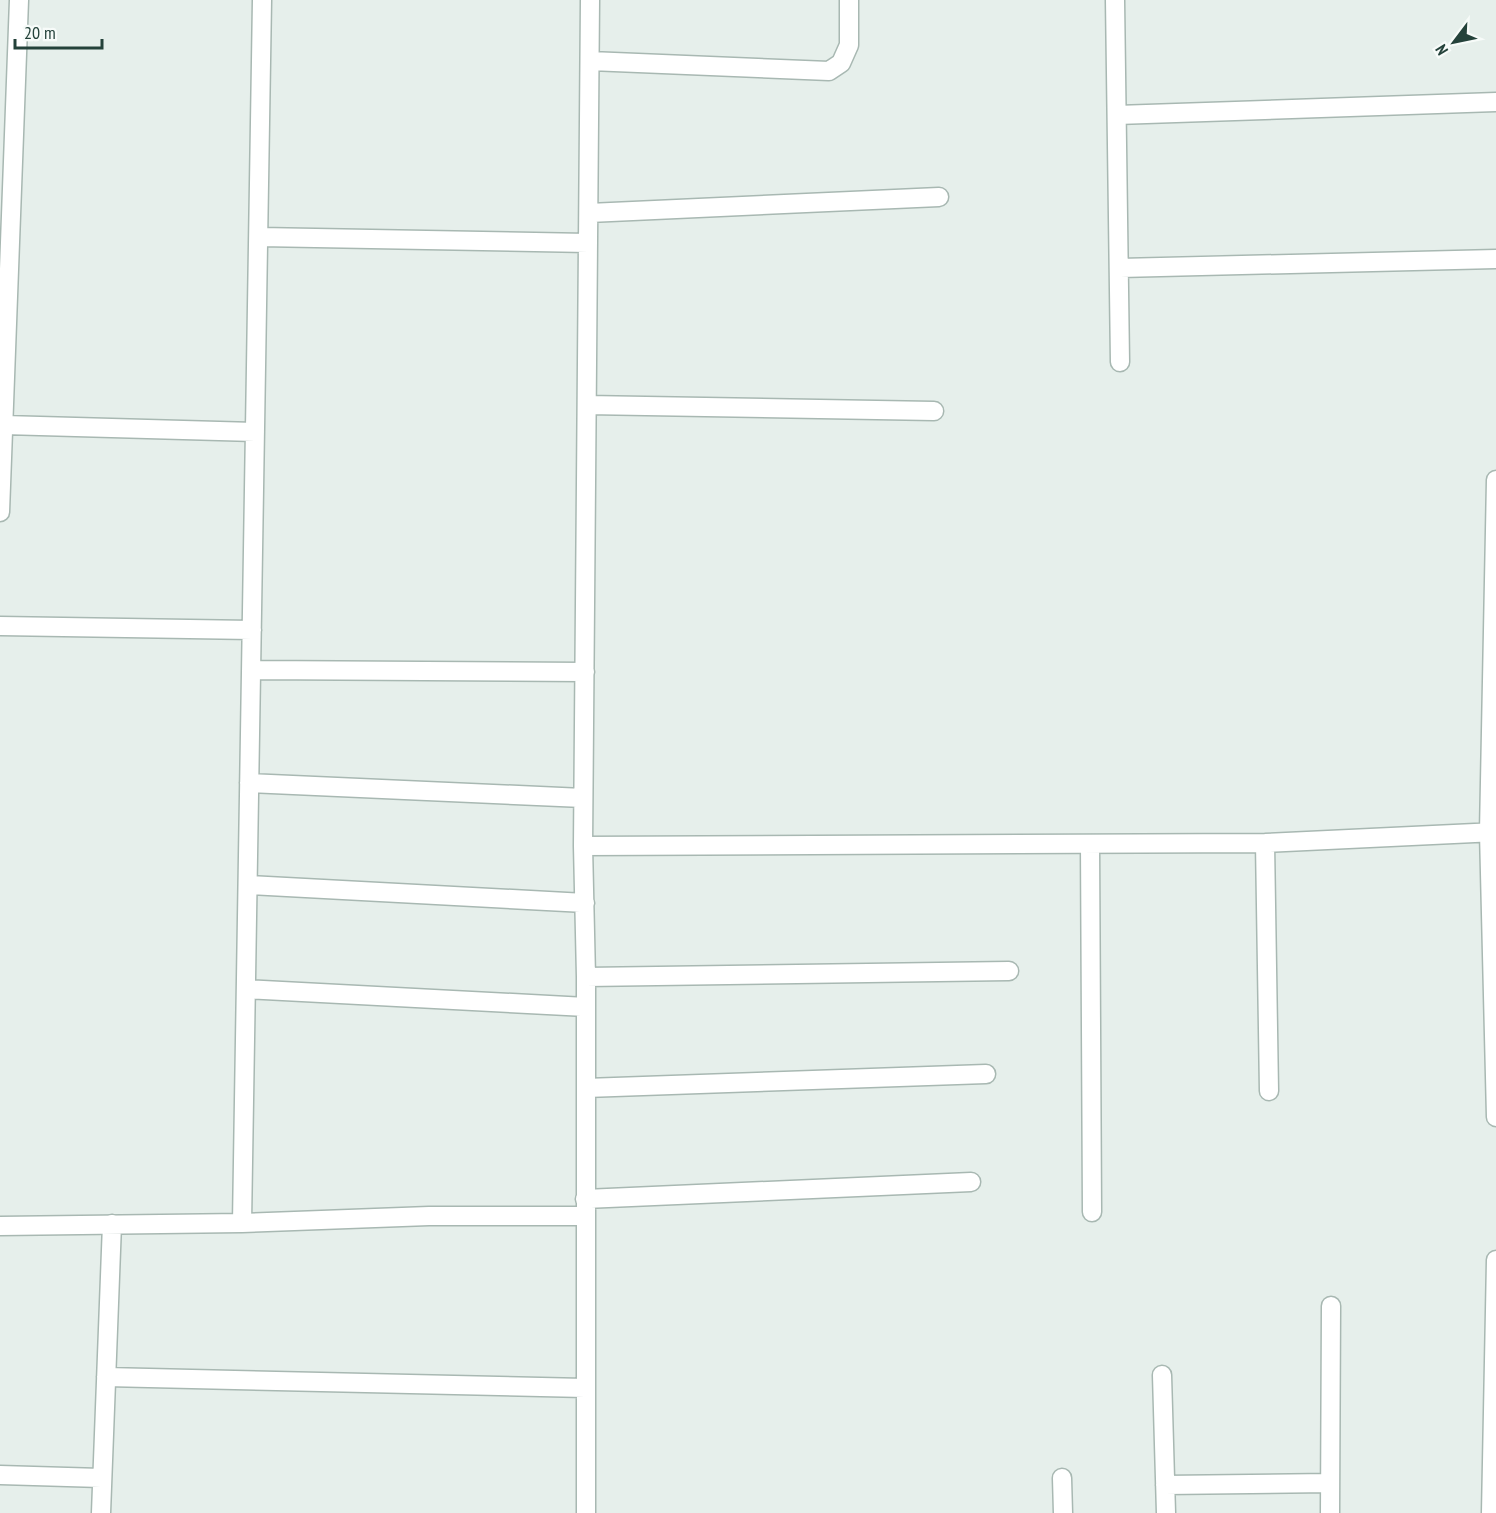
<svg xmlns="http://www.w3.org/2000/svg" width="1496" height="1513" viewBox="0 0 1496 1513" font-family="'PT Sans Narrow',sans-serif">
  <style>
    .lines { fill: none; stroke-linecap: round; stroke-linejoin: round }
    .minor-casing { stroke: #a8b8b2; stroke-width: 21 }
    .minor { stroke: #fff; stroke-width: 18 }
  </style>
  <rect width="100%" height="100%" fill="#e6efeb"/>
  <g class="lines">
    <!-- minor casing -->
    <g class="minor-casing">
      <path id="minor" d="M1115,0l5,362
        M590,61l239,10 12,-8 8,-18v-45
        M1117,115l379,-13
        M589,213l350,-16
        M260,237l328,6
        M1120,268l376,-9
        M587,405l347,6
        M4,425l251,7
        M1496,480l-7,352 7,285
        M0,512l19,-512
        M0,626l252,4
        M251,670l334,2
        M249,783l334,15
        M1265,843l4,248
        M1090,844l2,368
        M583,846l682,-3 231,-11
        M248,885l337,18
        M586,977l423,-6
        M246,989l340,18
        M586,1088l400,-14
        M585,1199l386,-17
        M242,1223l20,-1223
        M0,1226l242,-3 187,-7h156
        M1162,1375l4,138
        M106,1377l479,11
        M0,1475l101,3
        M1062,1478l1,35
        M1165,1485l165,-2
        M101,1513l11,-289
        M586,1513v-536l-3,-131 7,-846
        M1330,1513l1,-207
        M1491,1513l5,-253"/>
    </g>
    <!-- minor -->
    <use href="#minor" class="minor"/>
  </g>
  <!-- north arrow -->
  <g transform="translate(1454 42) rotate(238)" stroke="#f7fbf9" stroke-width="4.5" paint-order="stroke">
  <path d="M0-4.5L10 22L0 15L-10 22Z" fill="#24423a"/>
  <text y="-9" font-size="16" font-weight="bold" text-anchor="middle" fill="#24423a">N</text>
  </g>
  <!-- scale -->
  <path d="M15 39v9h87v-9" fill="none" stroke="#24423a" stroke-width="3"/>
  <text x="24" y="39" font-size="18" fill="#24423a" stroke="#f7fbf9" stroke-width="4.5" paint-order="stroke">20 m</text>
</svg>
